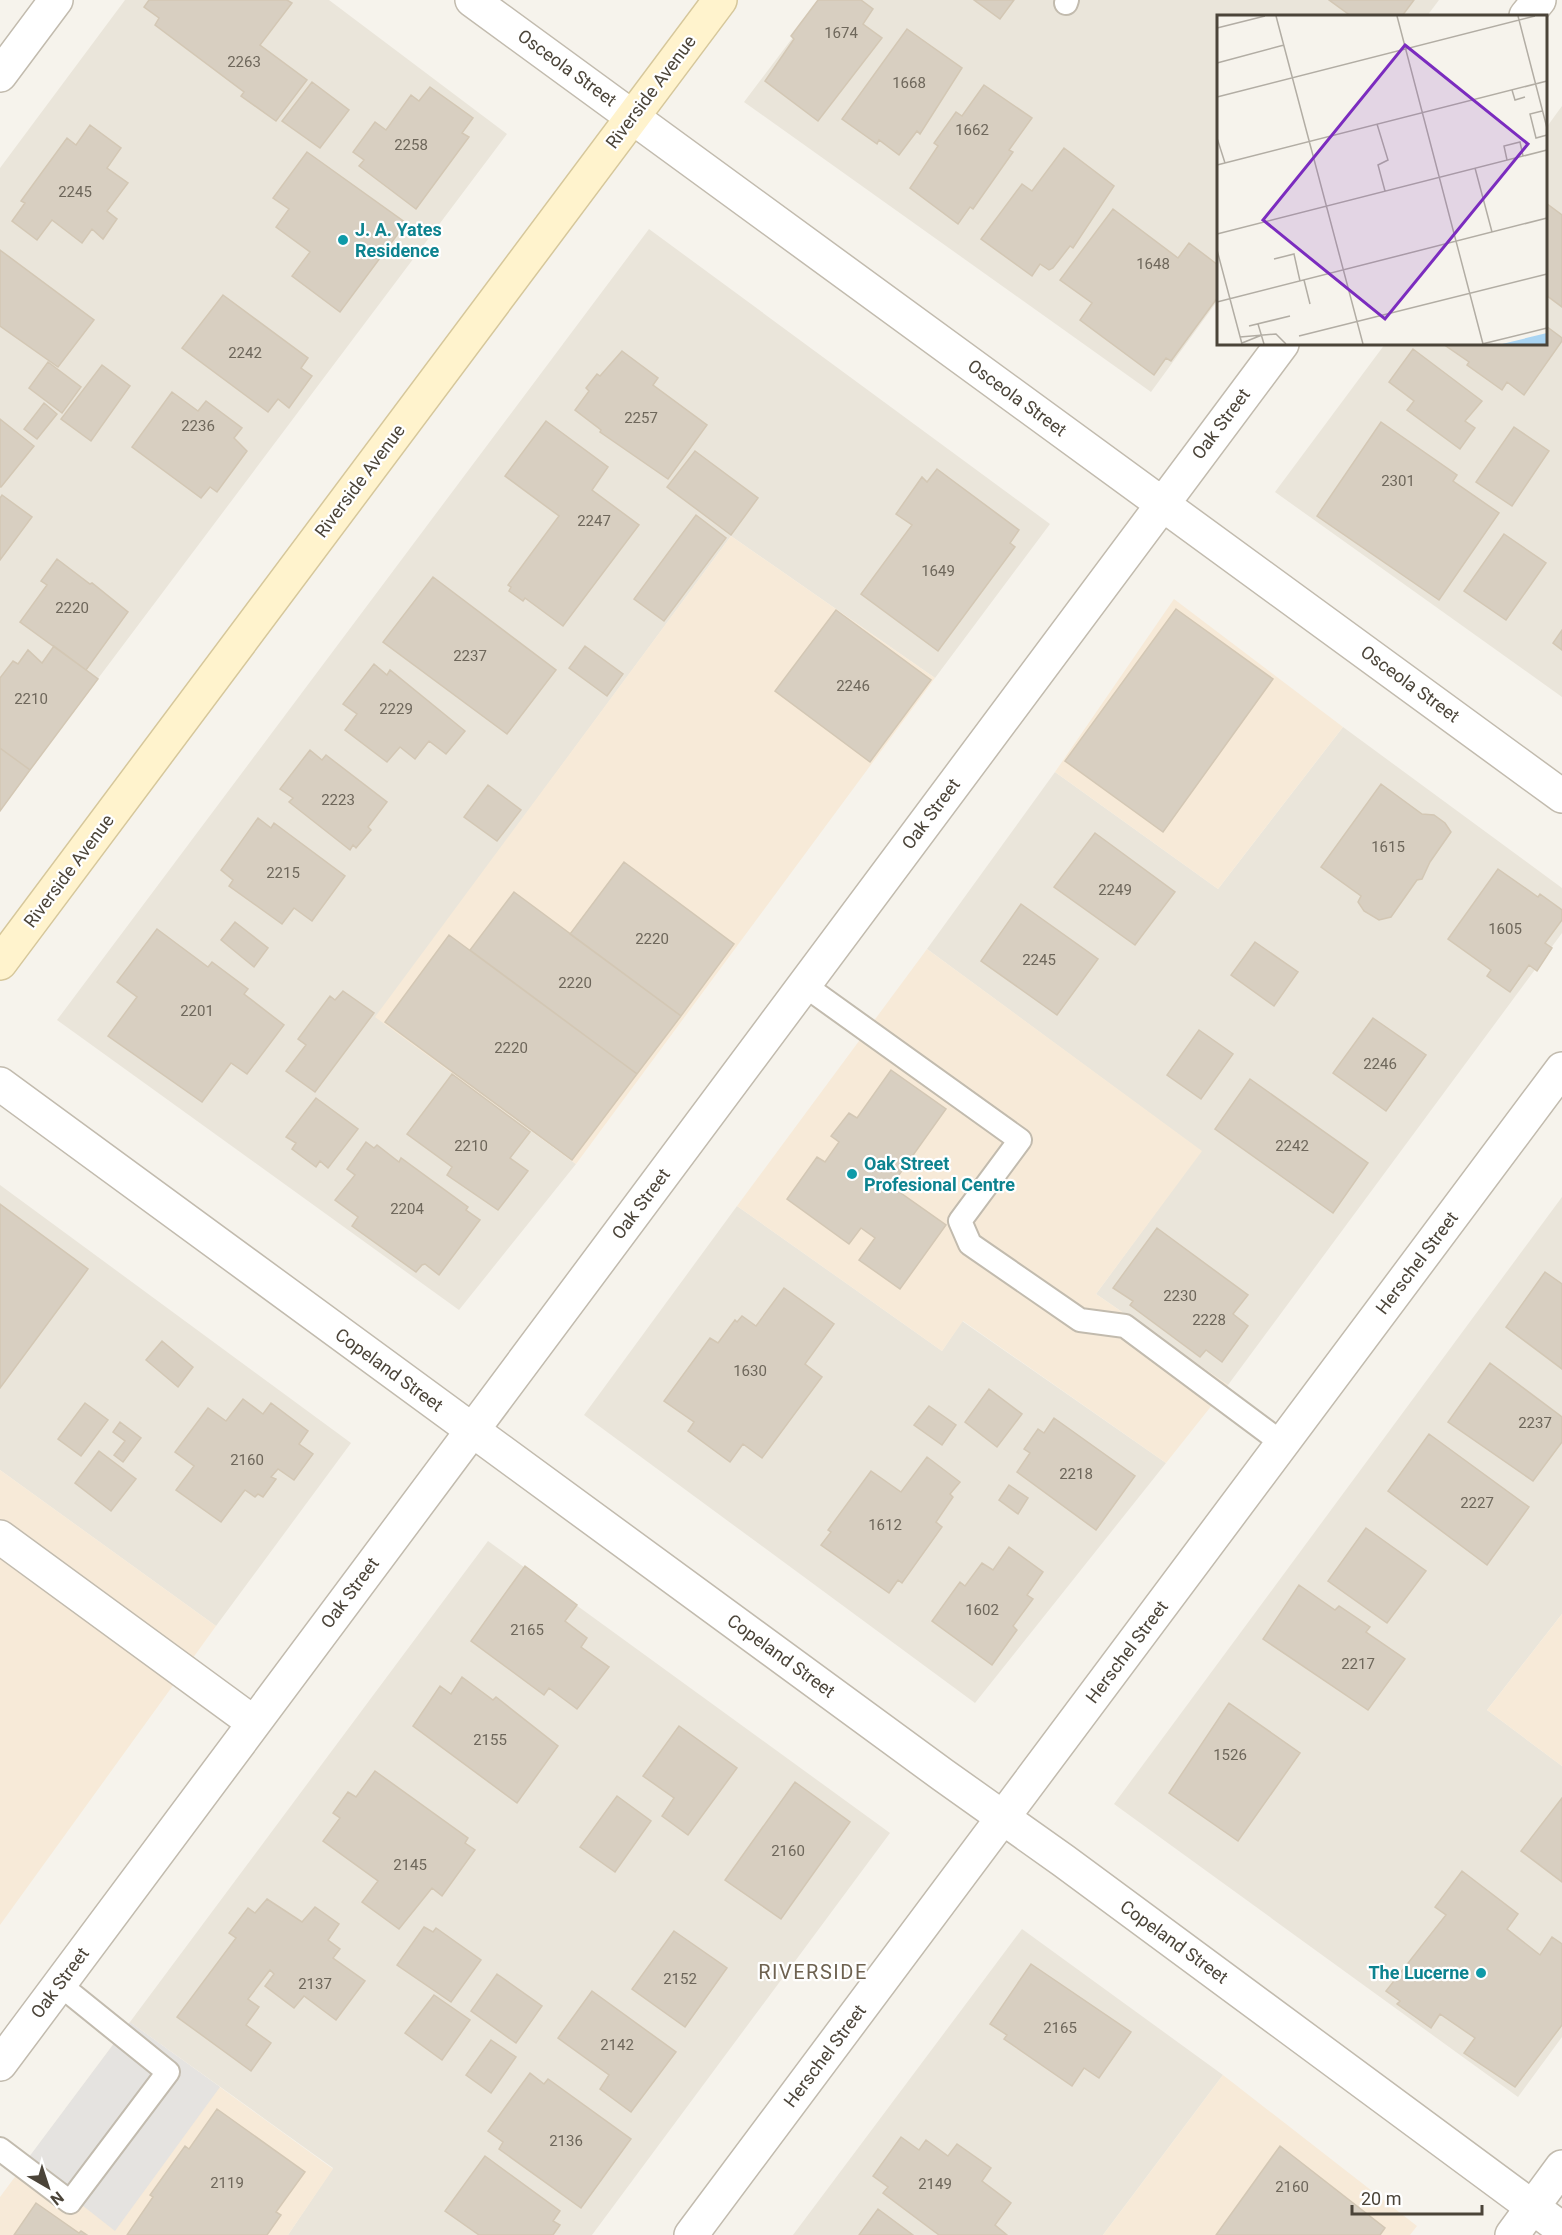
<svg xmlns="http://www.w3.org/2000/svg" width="1562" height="2235" viewBox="0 0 1562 2235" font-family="Roboto,sans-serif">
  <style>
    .residential { fill: #eae5da }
    .commercial { fill: #f7ead8 }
    .parking { fill: #e5e3e0 }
    .building { fill: #d8cfc1; stroke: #d3c7b4; stroke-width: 1.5 }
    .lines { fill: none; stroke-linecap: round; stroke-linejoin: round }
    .service-casing { stroke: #c2bbae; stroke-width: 26 }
    .minor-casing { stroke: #c2bbae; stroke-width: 36 }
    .tertiary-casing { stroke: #c2bbae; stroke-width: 36 }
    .secondary-casing { stroke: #d6c79b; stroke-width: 36 }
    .service { stroke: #fff; stroke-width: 22 }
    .minor { stroke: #fff; stroke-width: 33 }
    .tertiary { stroke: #fff; stroke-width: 33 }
    .secondary { stroke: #fff3cd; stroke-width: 33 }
    .culture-dot { fill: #0f9aa8; stroke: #fff; stroke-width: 2 }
    .labels { text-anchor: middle; stroke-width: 4.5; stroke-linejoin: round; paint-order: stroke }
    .number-label { font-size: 15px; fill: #6e675b }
    .street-label { font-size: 18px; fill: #4b4439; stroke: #fff }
    .culture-label { font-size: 18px; font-weight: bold; fill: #0d838f; stroke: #fff; text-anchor: start }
    .neighbourhood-label { font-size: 20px; letter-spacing: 1.5px; fill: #6e6250; stroke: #fff }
    .inset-road { fill: none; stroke: #b2ada4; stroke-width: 1.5 }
    .view { fill: #7b2cbf; fill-opacity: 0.15; stroke: #7b2cbf; stroke-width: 3 }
    .inset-edge { fill: none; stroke: #4b4439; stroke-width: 3 }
  </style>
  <rect width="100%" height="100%" fill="#f6f3ec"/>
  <!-- residential -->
  <path class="residential" d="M125,0h204l178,134 -507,675v-641z
    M821,0h618l-12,16h-209v284l-67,92 -407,-290z
    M1562,106v591l-287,-205 110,-148h161v-216z
    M649,229l401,295 -115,154 -204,-142 -355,481 200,147 -117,146 -402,-290z
    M1343,727l219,161v45l-334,452 -132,-91 105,-143 -274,-202 128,-177 163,117z
    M0,1185l351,258 -135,183 -216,-156z
    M1562,1197v417l-75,96 75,56v271l-44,60 -404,-293z
    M737,1206l205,145 20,-30 204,142 -191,240 -391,-288z
    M488,1541l402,292 -298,402h-304l45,-67 -203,-146z
    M1022,1929l201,146 -120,160h-310z"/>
  <!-- commercial -->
  <path class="commercial" d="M731,536l204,142 -359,486 -201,-147z
    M1174,599l169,128 -125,162 -163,-117z
    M927,949l275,202 -106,143 132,91 -62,78 -203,-142 -21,30 -205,-145z
    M0,1470l216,156 -216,299z
    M1562,1614v152l-75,-56z
    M130,2022l203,147 -45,66h-288v-38z
    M1223,2075l194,151 -7,9h-307z"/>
  <!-- parking -->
  <path class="parking" d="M130,2022l90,65 -105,144 -89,-70z"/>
  <!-- building -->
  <path class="building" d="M149,0h138l5,3 -32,42 47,35 -31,41 -35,-25 3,-4 -89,-67 4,-7 -15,-11z
    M818,0h43l12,9 -10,15 19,14 -64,83 -53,-40 29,-42 -3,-3z
    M974,0h40l-14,19z
    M1329,0h85l-12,16h-51z
    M907,29l55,39 -42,66 -3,-3 -18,24 -20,-15 -2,4 -35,-25z
    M312,82l37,28 -29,38 -38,-27z
    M984,85l48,33 -23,32 4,2 -40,57 -3,-2 -12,17 -48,-36 28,-42 -4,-3 22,-31 6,4z
    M430,87l43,31 -11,15 7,4 -53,72 -57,-43 5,-6 -11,-8 22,-30 11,8 25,-35 8,6z
    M90,125l31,23 -14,20 21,15 -21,28 10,8 -14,20 -11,-10 -10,14 -30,-23 -15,20 -25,-19 13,-18 -4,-2 46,-63 9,7z
    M1064,148l50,38 -41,62 -3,-2 -17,22 -4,2 -9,-6 -8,12 -51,-37 41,-55 10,7z
    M307,152l99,71 -66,89 -48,-36 18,-24 -34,-25 13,-18 -16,-11z
    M1546,203l16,12v92l-16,-12z
    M1113,209l65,49 11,-15 29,22v32l-47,64 -5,-3 -12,17 -74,-55 12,-17 -32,-23z
    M0,250l94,70 -36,47 -58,-41z
    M223,295l85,63 -7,10 11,8 -23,32 -11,-9 -10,13 -86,-64z
    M1546,326l16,12v3l-38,54 -17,-13 -5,8 -35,-25 2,-3 -26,-18h103z
    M1413,349l69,52 -17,20 10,7 -15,21 -53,-39 7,-9 -25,-19z
    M622,351l36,27 -5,7 54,40 -39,54 -68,-47 1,-2 -26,-20 14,-19 -3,-3 11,-14 3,2z
    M48,362l33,25 -19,26 -33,-25z
    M102,365l28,21 -39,55 -30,-22z
    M172,392l26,19 8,-10 36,27 -8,10 13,13 -30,41 -7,-5 -9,11 -69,-51z
    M44,403l13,11 -20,25 -13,-10z
    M0,419l34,27 -33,41h-1z
    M546,421l62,46 -16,23 47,35 -76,101 -38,-28 -2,3 -14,-10 2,-4 -3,-2 51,-69 -54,-40z
    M1381,422l76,53 -4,6 46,32 -60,87 -122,-84z
    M1514,427l35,24 -37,55 -36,-24z
    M695,451l63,47 -27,37 -64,-48z
    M937,469l82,61 -9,13 5,4 -77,104 -77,-57 51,-69 -16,-11 26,-37 5,5z
    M2,495l30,22 -32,43v-62z
    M696,515l30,23 -62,83 -30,-22z
    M1504,534l42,29 -40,57 -42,-29z
    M57,559l33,25 2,-1 36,29 -42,58 -66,-48 27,-37 -6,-4z
    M433,577l123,93 -49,64 -124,-92z
    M1176,609l97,70 -110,153 -98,-71z
    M836,610l95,70 -61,82 -95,-71z
    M1562,630v20l-9,-7z
    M54,646l44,33 -68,91 -30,-22v-70l13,-17 5,3 10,-14 14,13z
    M585,646l38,28 -16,22 -38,-28z
    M374,664l13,11 3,-5 75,61 -19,23 -17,-13 -14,18 -15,-12 -13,15 -42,-32 12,-16 -14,-10z
    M0,748l30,22 -30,41z
    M310,750l12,10 4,-5 61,47 -19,25 3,3 -15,18 -3,-3 -3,5 -61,-48 4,-4 -13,-9z
    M1381,784l41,30 12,1 11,8 6,9 -21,30 -8,17 -5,1 -26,37 -12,3 -15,-9 -6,-9 3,-6 -40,-29z
    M488,785l33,25 -24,31 -33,-24z
    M258,818l13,10 3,-5 71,53 -33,45 -18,-13 -12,16 -53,-38 4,-6 -12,-10z
    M1095,833l80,59 -40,53 -81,-58z
    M624,862l110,82 -53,72 -111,-82z
    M1498,869l40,28 2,-3 22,16v10l-17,23 7,5 -15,23 -8,-6 -19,27 -23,-16 4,-6 -43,-31z
    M514,892l167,124 -44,58 -167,-124z
    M1021,904l77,55 -41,56 -76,-54z
    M235,922l33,26 -14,19 -33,-27z
    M157,929l51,38 4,-5 36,27 -4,5 40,31 -37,49 -16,-11 -29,39 -94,-66 29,-39 -20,-15z
    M449,935l188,139 -65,86 -187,-138z
    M1255,942l43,30 -24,34 -43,-31z
    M343,991l31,22 -59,79 -29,-21 20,-26 -8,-6 32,-43 5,4z
    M1373,1018l53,37 -40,56 -53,-38z
    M1199,1030l34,24 -32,45 -34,-24z
    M891,1070l55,39 -55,77 55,39 -46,64 -41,-29 16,-22 -14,-10 -12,16 -62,-45 30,-42 8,5 14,-20 -8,-6 18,-23 8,5z
    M452,1074l78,58 -20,26 18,13 -30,39 -51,-35 5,-8 -45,-33z
    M1250,1079l118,84 -35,50 -118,-84z
    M316,1098l42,31 -30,39 -8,-7 -4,6 -24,-18 4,-6 -10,-6z
    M366,1142l8,6 3,-3 22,17 2,-4 67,49 -2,3 14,10 -41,55 -14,-11 -3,1 -6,7 -64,-46 6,-9 -23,-17 20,-25 -8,-6z
    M0,1204l88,65 -88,119z
    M1157,1228l91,67 -15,19 15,12 -26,36 -16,-12 -6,7 -70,-52 3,-4 -20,-13z
    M1545,1272l17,12v85l-56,-42z
    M784,1288l50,36 -29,40 17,13 -60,81 -19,-14 -13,18 -42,-31 6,-9 -30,-21 46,-63 8,5 17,-23 2,2 5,-6 14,10z
    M162,1341l31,26 -15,20 -32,-27z
    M1490,1363l72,54v25l-29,39 -85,-59z
    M989,1389l33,25 -25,33 -32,-25z
    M243,1399l20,15 8,-11 37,28 -9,13 14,10 -19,26 -16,-11 -7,8 5,2 -13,18 -5,-3 -3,3 -10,-7 -24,32 -45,-32 18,-24 -19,-14 33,-44 18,13z
    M85,1403l23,17 -27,36 -23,-17z
    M929,1406l27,19 -14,20 -28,-20z
    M1054,1418l81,58 -39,54 -79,-58 13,-19 -6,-4 14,-20 6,4z
    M120,1422l21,16 -18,24 -9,-7 11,-14 -12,-9z
    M1429,1434l100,73 -42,58 -99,-74z
    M99,1451l37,28 -25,32 -36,-28z
    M927,1457l33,25 -10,12 3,3 -17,25 6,5 -40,56 -4,-3 -9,13 -68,-48 10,-13 -3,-2 43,-59 30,21z
    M1009,1485l19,13 -10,16 -19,-14z
    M1366,1528l60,43 -39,52 -59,-42z
    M1009,1547l34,25 -16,23 6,4 -20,27 4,4 -25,35 -60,-44 28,-39 5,4 17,-23 11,7z
    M525,1566l52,39 -12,16 22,17 -6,9 28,20 -32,42 -28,-21 -5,7 -73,-54z
    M1299,1585l36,25 4,-4 31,21 -4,5 39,27 -37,51 -105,-71z
    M462,1677l31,23 3,-3 62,49 -41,57 -104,-77 27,-40 11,8z
    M1229,1703l71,50 -62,88 -69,-48z
    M679,1726l58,42 -49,67 -26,-19 12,-18 -31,-22z
    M375,1771l93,67 -3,5 10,7 -33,46 -10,-8 -33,41 -37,-27 16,-21 -55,-40 17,-23 -7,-5 15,-21 8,5z
    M795,1782l55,40 -69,97 -56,-39z
    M617,1796l34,25 -36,51 -35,-25z
    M1562,1798v84l-41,-31z
    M1462,1871l56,43 -11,15 33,26 12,-18 10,7v81l-47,62 -51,-34 11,-15 -35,-24 -9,14 -34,-24 3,-3 -14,-10 60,-76 -11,-8z
    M267,1899l35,23 13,-15 24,17 -11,16 12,9 -7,9 32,23 -29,39 -32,-24 -10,12 -29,-22 9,-12 -4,-4 -22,29 11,8 -13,18 25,18 -20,28 -74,-54 59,-79 -7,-5 19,-25 7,5z
    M424,1927l9,5 3,-4 45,32 -30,42 -54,-37z
    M674,1931l53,37 -42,59 -53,-38z
    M1031,1964l100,68 -32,46 -15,-10 -12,18 -68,-47 3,-4 -17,-11z
    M497,1974l45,32 -26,37 -45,-32z
    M592,1991l84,61 -45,60 -31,-23 9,-14 -51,-37z
    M434,1995l36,25 -28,40 -37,-27z
    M491,2040l25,17 -25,36 -25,-18z
    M530,2073l14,11 4,-5 83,60 -50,69 -82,-59 4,-7 -15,-11z
    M217,2109l88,63 -29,40 5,3 -14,20h-140l26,-38 -3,-2 35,-49 4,3z
    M901,2137l18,13 7,-10 22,16 9,-12 34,24 -9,13 29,22 -16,22 12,10h-68l-56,-42 5,-6 -15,-11z
    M1280,2146l105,82 -5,7h-164z
    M485,2156l75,55 -7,10 7,4 -7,10h-74l-34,-24z
    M36,2203l43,30 2,-2 6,4h-73z
    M878,2209l35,26h-54z"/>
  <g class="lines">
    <!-- service casing -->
    <g class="service-casing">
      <path id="service" d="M1066,3l1,-3
        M804,985l216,155 -60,81 10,23 110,76 45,6 157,117
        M0,2149l70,53 98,-130 -109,-88"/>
    </g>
    <!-- minor casing -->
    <g class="minor-casing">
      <path id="minor" d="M472,0l1090,796
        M1526,16l13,-16
        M0,75l56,-75
        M0,1084l943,691 121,86 498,368
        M0,1537l254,186
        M0,2064l1282,-1720
        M691,2235l871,-1166"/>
    </g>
    <!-- tertiary casing -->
    <g class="tertiary-casing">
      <path id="tertiary" d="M1512,2235l50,-68"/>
    </g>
    <!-- secondary casing -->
    <g class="secondary-casing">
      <path id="secondary" d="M0,963l720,-963"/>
    </g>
    <!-- service -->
    <use href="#service" class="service"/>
    <!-- minor -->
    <use href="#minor" class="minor"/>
    <!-- tertiary -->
    <use href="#tertiary" class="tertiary"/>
    <!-- secondary -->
    <use href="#secondary" class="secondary"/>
  </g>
  <!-- markers -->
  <g class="culture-dot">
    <circle cx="343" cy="240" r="6"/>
    <circle cx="852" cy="1174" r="6"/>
    <circle cx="1481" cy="1973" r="6"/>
  </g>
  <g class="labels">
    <!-- number labels -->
    <g class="number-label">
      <text x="841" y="38">1674</text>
      <text x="244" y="67">2263</text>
      <text x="909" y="88">1668</text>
      <text x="972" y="135">1662</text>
      <text x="411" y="150">2258</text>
      <text x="75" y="197">2245</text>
      <text x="1153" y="269">1648</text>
      <text x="245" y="358">2242</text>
      <text x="641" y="423">2257</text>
      <text x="198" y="431">2236</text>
      <text x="1398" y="486">2301</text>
      <text x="594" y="526">2247</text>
      <text x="938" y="576">1649</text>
      <text x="72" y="613">2220</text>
      <text x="470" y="661">2237</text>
      <text x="853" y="691">2246</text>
      <text x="31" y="704">2210</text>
      <text x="396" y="714">2229</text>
      <text x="338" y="805">2223</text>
      <text x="1388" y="852">1615</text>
      <text x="283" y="878">2215</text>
      <text x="1115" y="895">2249</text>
      <text x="1505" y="934">1605</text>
      <text x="652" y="944">2220</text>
      <text x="1039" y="965">2245</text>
      <text x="575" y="988">2220</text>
      <text x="197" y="1016">2201</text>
      <text x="511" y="1053">2220</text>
      <text x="1380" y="1069">2246</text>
      <text x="471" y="1151">2210</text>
      <text x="1292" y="1151">2242</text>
      <text x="407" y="1214">2204</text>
      <text x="1180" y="1301">2230</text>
      <text x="1209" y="1325">2228</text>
      <text x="750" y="1376">1630</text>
      <text x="1535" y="1428">2237</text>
      <text x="247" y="1465">2160</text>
      <text x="1076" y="1479">2218</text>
      <text x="1477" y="1508">2227</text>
      <text x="885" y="1530">1612</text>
      <text x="982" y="1615">1602</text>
      <text x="527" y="1635">2165</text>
      <text x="1358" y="1669">2217</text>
      <text x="490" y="1745">2155</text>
      <text x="1230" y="1760">1526</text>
      <text x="788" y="1856">2160</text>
      <text x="410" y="1870">2145</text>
      <text x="680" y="1984">2152</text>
      <text x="315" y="1989">2137</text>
      <text x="1060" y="2033">2165</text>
      <text x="617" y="2050">2142</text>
      <text x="566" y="2146">2136</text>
      <text x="227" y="2188">2119</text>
      <text x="935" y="2189">2149</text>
      <text x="1292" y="2192">2160</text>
    </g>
    <!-- street labels -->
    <g class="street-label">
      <text transform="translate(567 68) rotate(36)" y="6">Osceola Street</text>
      <text transform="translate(651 92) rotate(-53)" y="6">Riverside Avenue</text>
      <text transform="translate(1017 398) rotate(36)" y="6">Osceola Street</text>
      <text transform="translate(1221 424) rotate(-53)" y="6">Oak Street</text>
      <text transform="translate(360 481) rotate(-53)" y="6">Riverside Avenue</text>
      <text transform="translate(1410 684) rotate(36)" y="6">Osceola Street</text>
      <text transform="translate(931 814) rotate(-53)" y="6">Oak Street</text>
      <text transform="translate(69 871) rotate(-53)" y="6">Riverside Avenue</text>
      <text transform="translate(641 1204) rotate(-53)" y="6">Oak Street</text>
      <text transform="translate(1417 1263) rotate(-53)" y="6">Herschel Street</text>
      <text transform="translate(389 1370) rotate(36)" y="6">Copeland Street</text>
      <text transform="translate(350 1593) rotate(-53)" y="6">Oak Street</text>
      <text transform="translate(1127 1652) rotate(-53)" y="6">Herschel Street</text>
      <text transform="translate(781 1656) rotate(36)" y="6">Copeland Street</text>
      <text transform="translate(1174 1942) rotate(36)" y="6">Copeland Street</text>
      <text transform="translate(60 1983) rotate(-53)" y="6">Oak Street</text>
      <text transform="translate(825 2056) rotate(-53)" y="6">Herschel Street</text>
    </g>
    <!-- culture labels -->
    <g class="culture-label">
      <text x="355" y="236">J. A. Yates<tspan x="355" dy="21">Residence</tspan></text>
      <text x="864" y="1170">Oak Street<tspan x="864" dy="21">Profesional Centre</tspan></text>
      <text x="1469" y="1979" text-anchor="end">The Lucerne</text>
    </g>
    <!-- neighbourhood labels -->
    <g class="neighbourhood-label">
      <text x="813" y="1979">RIVERSIDE</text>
    </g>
  </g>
  <!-- overview -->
  <g transform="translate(1217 15)">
    <rect width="330" height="330" fill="#f6f3ec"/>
    <path d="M330,318v11h-45z" fill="#a9d4f2"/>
    <path class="inset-road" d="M59,1l87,328M180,1l86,328M301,1l29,112M0,13l48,-12M0,48l67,-18M295,75l3,10 10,-3M0,82l318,-81M325,96l-12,3 6,24 11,-3M160,109l11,36 -10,5 7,26M0,123l8,25M290,145l-3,-14 16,-4 3,14M0,150l330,-84M258,153l17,64M0,219l330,-84M0,235l13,49M57,244l20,-5 6,27M87,265l6,24M13,284l12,45M0,287l330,-84M41,309l6,20M32,311l41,-10M82,321l248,-62M23,322l36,-3 10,10M25,328l20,-8M265,329l65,-16"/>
    <path class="view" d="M188,30l123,99 -143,175 -122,-99z"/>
    <rect width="330" height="330" class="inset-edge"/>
  </g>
  <!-- north arrow -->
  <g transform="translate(48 2187) rotate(141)" stroke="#ffffff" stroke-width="4.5" paint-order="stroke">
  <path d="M0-4.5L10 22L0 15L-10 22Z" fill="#4b4439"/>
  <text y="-9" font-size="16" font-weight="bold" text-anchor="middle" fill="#4b4439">N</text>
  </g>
  <!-- scale -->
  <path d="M1352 2205v9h130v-9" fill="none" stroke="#4b4439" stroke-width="3"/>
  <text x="1361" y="2205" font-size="18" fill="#4b4439" stroke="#ffffff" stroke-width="4.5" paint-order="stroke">20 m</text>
</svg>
